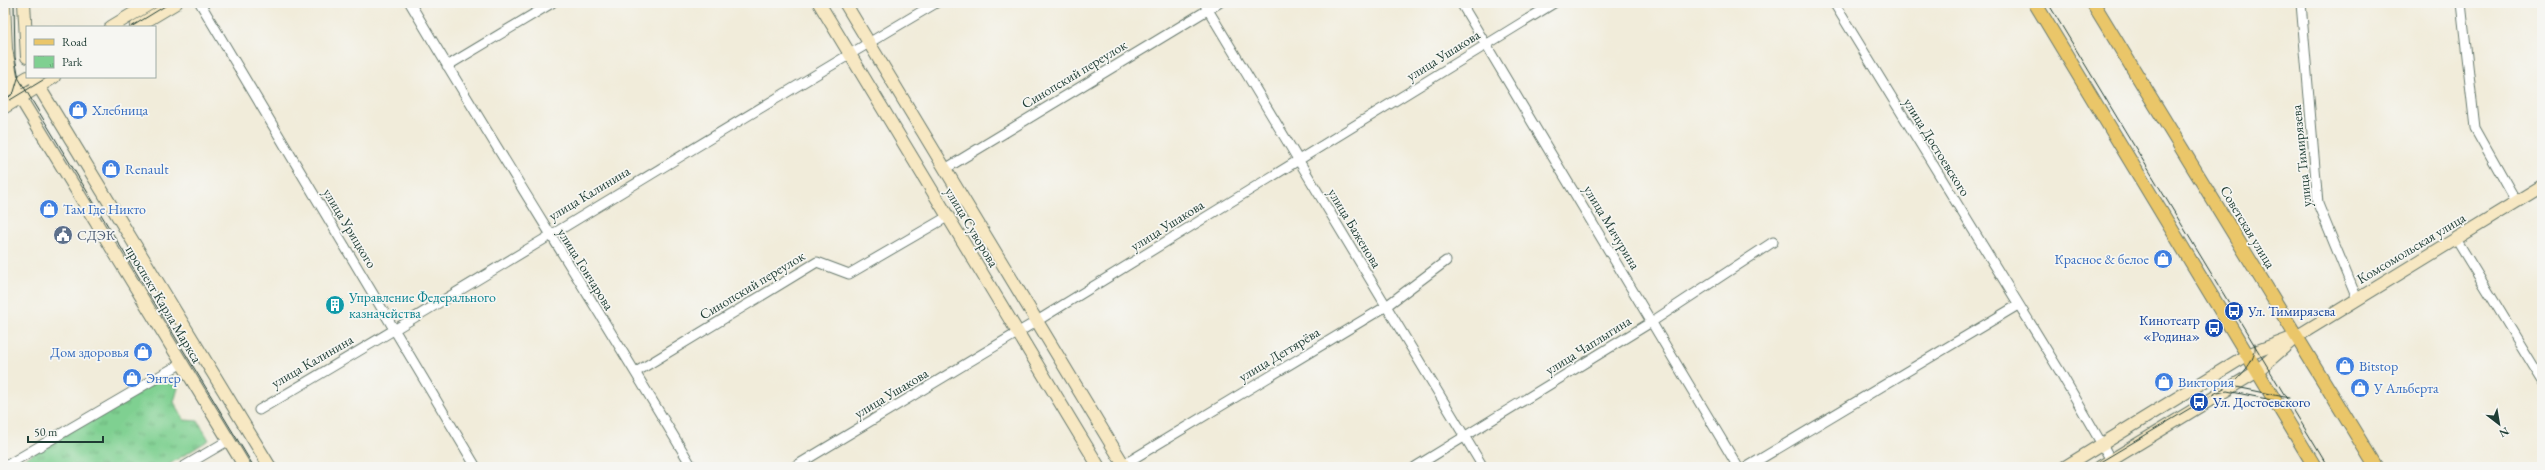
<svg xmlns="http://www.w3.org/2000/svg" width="2545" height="470" viewBox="0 0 2545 470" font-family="'EB Garamond',serif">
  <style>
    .park { fill: url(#park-tufts); stroke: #4f8662 }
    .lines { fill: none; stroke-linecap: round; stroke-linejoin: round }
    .street-casing { stroke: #687a6e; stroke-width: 11 }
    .secondary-casing { stroke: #687a6e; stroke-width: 14 }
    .primary-casing { stroke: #687a6e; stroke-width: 15 }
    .street { stroke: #fff; stroke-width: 9 }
    .secondary { stroke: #f7e8c3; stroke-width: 12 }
    .primary { stroke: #eac669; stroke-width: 13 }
    .tram { stroke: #1f3d34; stroke-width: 1 }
    .labels { text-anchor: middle; stroke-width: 3.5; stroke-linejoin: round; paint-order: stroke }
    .street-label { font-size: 14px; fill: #1f3d34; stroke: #f6f6f2 }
    .shop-label { font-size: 14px; fill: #366cbe; stroke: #f6f6f2; text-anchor: start }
    .service-label { font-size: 14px; fill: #4e5e75; stroke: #f6f6f2; text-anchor: start }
    .culture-label { font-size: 14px; fill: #0d838f; stroke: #f6f6f2; text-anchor: start }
    .transit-label { font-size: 14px; fill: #164399; stroke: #f6f6f2; text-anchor: start }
  </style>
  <defs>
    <pattern id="park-tufts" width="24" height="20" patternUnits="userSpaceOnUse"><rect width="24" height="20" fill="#7fd091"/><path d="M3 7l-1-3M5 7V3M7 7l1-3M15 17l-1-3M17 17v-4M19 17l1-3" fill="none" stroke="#67aa77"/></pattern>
  </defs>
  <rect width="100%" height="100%" fill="#f6f6f2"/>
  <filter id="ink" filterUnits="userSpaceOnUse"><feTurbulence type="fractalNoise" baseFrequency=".025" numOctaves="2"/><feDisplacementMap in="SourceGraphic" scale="8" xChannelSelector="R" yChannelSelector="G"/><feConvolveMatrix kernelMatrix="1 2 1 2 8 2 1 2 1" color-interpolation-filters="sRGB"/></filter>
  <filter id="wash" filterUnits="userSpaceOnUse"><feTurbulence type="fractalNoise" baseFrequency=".012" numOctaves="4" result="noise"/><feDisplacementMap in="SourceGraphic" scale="16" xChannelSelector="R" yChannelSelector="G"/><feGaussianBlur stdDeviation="0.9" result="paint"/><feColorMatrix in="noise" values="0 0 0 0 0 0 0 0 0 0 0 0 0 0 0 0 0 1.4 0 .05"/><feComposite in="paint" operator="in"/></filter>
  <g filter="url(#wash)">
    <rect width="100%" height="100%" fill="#f1ecda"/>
    <!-- park -->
    <path class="park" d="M169,372l9,16 -4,14 10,18 14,1 11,19 -44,27h-154z"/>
  </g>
  <g filter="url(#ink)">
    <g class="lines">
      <!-- street casing -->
      <g class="street-casing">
        <path id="street" d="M200,3l276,464
          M410,3c92,156 190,308 282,464
          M1204,3l279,464
          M1461,3l277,464
          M1834,3l228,372 53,92
          M2301,3l17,201 39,95
          M2461,3l14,125 41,73
          M447,66l105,-63
          M945,169l274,-166
          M2456,239l86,141
          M636,372l181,-110 32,12 98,-57
          M259,410c227,-133 450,-273 677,-407
          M1123,465l262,-158 61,-46
          M4,467l178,-104
          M183,467l46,-27
          M794,467l243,-146 517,-318
          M1415,467l238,-146 120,-79
          M1747,467l271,-162"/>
      </g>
      <!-- secondary casing -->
      <g class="secondary-casing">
        <path id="secondary" d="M4,3l2,46 7,37 232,381
          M24,3l3,54
          M819,3l280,464
          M845,3l280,464
          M111,27l40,-24
          M136,27l40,-24
          M33,77l237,390
          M3,92l25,-15
          M3,108l51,-31
          M2065,467l182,-112 42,-16
          M2100,467l156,-95 40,-35 246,-151"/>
      </g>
      <!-- primary casing -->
      <g class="primary-casing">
        <path id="primary" d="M2035,3l280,464
          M2093,3l283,464"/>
      </g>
      <!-- street -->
      <use href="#street" class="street"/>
      <!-- secondary -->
      <use href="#secondary" class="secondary"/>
      <!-- primary -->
      <use href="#primary" class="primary"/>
      <!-- tram -->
      <path class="tram" d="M14,3l1,54 4,22 235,388
        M2048,3l280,464
        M131,27l39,-24
        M10,100l38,-23
        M3,103l11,-11 5,-17
        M2227,385l62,13
        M2218,393l9,-2 55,11 3,3
        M2092,467l142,-85c11,-11 23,-23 21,-39"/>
    </g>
  </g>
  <!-- icons -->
  <defs>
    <g id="shop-disc" transform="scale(1)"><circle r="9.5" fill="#3f7fe0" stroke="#f6f6f2"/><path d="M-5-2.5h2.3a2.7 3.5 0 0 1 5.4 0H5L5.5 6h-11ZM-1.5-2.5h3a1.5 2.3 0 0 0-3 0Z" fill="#fff"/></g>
    <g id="civic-disc" transform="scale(1)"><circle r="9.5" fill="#5c6f8a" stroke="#f6f6f2"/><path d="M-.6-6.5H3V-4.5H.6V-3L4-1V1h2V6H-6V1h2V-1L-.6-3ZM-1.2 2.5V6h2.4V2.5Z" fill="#fff"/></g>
    <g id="building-disc" transform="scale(1)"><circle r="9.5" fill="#0f9aa8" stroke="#f6f6f2"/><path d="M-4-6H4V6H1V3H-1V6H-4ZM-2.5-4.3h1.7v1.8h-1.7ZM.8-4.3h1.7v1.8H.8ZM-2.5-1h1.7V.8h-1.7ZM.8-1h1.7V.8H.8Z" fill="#fff"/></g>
    <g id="bus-disc" transform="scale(1)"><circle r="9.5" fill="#1a4fb4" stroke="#f6f6f2"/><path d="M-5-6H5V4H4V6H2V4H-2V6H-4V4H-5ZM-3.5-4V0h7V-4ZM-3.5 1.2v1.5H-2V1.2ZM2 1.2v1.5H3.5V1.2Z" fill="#fff"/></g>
  </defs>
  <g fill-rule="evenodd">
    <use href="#shop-disc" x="78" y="110"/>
    <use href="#shop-disc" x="111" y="169"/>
    <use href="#shop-disc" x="49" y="209"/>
    <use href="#civic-disc" x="63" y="235"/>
    <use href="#shop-disc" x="2163" y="259"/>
    <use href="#building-disc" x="335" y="305"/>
    <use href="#bus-disc" x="2234" y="311"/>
    <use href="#bus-disc" x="2214" y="328"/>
    <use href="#shop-disc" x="143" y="352"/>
    <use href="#shop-disc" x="2345" y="366"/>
    <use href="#shop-disc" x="132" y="378"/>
    <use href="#shop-disc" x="2164" y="382"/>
    <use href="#shop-disc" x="2360" y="388"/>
    <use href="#bus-disc" x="2199" y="402"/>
  </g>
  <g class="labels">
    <!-- street labels -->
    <g class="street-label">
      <text transform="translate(1443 55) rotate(-32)" y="5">улица Ушакова</text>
      <text transform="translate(1074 74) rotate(-31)" y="5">Синопский переулок</text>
      <text transform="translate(1937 147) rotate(58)" y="5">улица Достоевского</text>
      <text transform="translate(2301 156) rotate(-96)" y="5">улица Тимирязева</text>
      <text transform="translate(589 193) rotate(-31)" y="5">улица Калинина</text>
      <text transform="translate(1167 225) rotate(-32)" y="5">улица Ушакова</text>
      <text transform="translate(972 227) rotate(59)" y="5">улица Суворова</text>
      <text transform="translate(1612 227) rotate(59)" y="5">улица Мичурина</text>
      <text transform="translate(2248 227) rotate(59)" y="5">Советская улица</text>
      <text transform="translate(350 228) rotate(59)" y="5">улица Урицкого</text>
      <text transform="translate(1355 228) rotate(59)" y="5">улица Баженова</text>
      <text transform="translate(2411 248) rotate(-31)" y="5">Комсомольская улица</text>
      <text transform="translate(586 269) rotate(58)" y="5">улица Гончарова</text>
      <text transform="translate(752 285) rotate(-31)" y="5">Синопский переулок</text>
      <text transform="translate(164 304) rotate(59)" y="5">проспект Карла Маркса</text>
      <text transform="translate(1588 345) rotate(-32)" y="5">улица Чаплыгина</text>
      <text transform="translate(1279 354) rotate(-31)" y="5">улица Дегтярёва</text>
      <text transform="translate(312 361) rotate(-30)" y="5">улица Калинина</text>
      <text transform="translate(891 393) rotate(-31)" y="5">улица Ушакова</text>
    </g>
    <!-- shop labels -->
    <g class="shop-label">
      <text x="92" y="115">Хлебница</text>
      <text x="125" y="174">Renault</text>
      <text x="63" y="214">Там Где Никто</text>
      <text x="2149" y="264" text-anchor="end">Красное &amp; белое</text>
      <text x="129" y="357" text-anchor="end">Дом здоровья</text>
      <text x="2359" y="371">Bitstop</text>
      <text x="146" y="383">Энтер</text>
      <text x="2178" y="387">Виктория</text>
      <text x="2374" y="393">У Альберта</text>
    </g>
    <!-- service labels -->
    <g class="service-label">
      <text x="77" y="240">СДЭК</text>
    </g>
    <!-- culture labels -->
    <g class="culture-label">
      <text x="349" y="302">Управление Федерального<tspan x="349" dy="16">казначейства</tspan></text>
    </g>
    <!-- transit labels -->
    <g class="transit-label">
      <text x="2248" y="316">Ул. Тимирязева</text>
      <text x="2200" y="325" text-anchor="end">Кинотеатр<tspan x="2200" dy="16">«Родина»</tspan></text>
      <text x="2213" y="407">Ул. Достоевского</text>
    </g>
  </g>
  <!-- margin -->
  <rect width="2545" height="470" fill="none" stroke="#f6f6f2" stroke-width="16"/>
  <!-- legend -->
  <rect x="26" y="26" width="130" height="52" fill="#f6f6f2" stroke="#a0aca6"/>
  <rect x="34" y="39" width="20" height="6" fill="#eac669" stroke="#a0aca6"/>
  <text x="62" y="46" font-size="12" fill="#1f3d34">Road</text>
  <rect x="34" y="56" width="20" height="12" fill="url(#park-tufts)" stroke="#a0aca6"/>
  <text x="62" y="66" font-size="12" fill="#1f3d34">Park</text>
  <!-- north arrow -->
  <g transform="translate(2499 424) rotate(149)" stroke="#f6f6f2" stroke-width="3" paint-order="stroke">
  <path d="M0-3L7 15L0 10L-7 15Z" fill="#1f3d34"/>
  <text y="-6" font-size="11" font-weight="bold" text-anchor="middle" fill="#1f3d34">N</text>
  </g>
  <!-- scale -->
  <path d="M28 436v6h75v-6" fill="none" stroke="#1f3d34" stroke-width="2"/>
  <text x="34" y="436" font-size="12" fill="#1f3d34" stroke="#f6f6f2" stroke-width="3" paint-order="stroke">50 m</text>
</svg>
